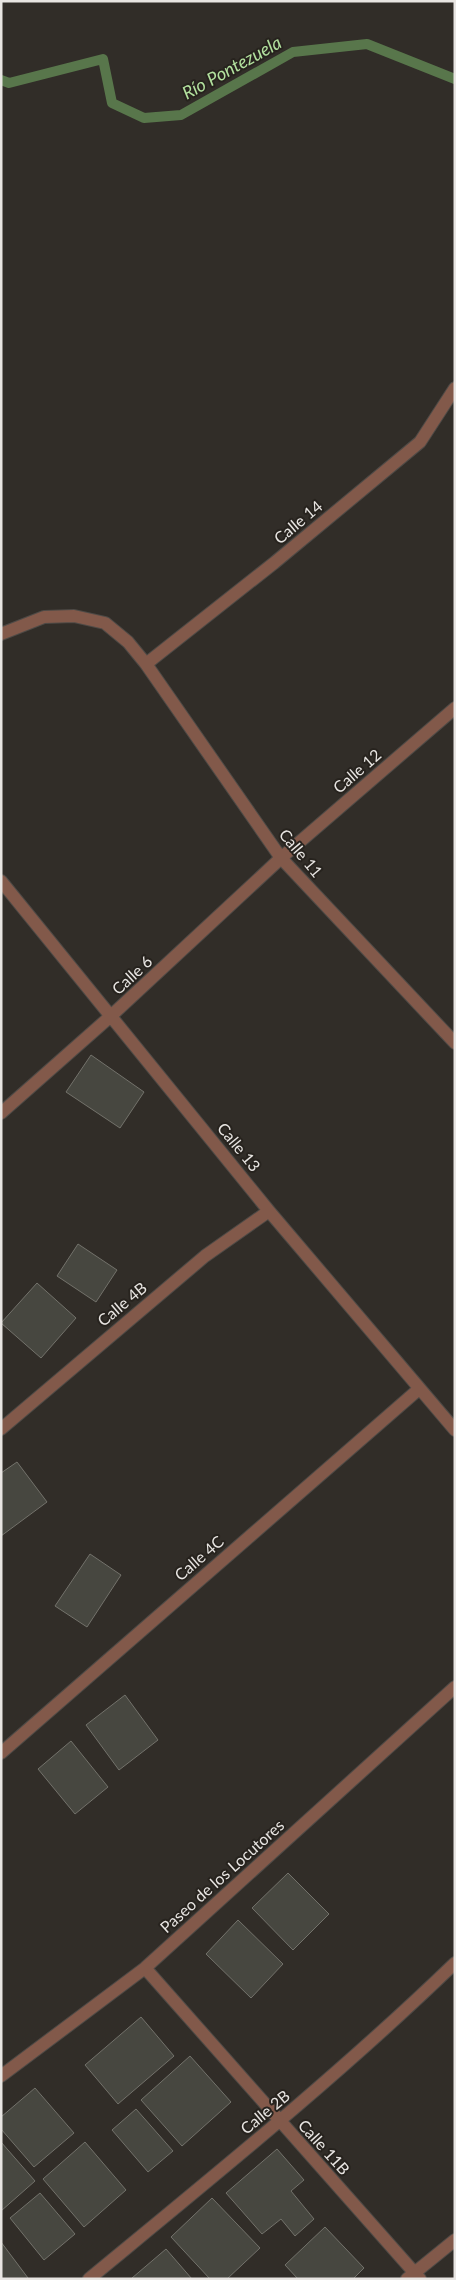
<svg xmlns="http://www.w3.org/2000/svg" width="456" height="2280" viewBox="0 0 456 2280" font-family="Lato,sans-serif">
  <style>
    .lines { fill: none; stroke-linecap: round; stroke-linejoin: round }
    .stream { stroke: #58764b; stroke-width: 10 }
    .building { fill: #474740; stroke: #73726b }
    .street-casing { stroke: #4e4a46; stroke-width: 14 }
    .street { stroke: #82594a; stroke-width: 12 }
    .labels { text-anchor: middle; stroke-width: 4; stroke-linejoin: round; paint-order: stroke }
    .street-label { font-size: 16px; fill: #e8e5e2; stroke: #27231e }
    .water-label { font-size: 18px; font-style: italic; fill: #b3e29f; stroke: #27231e }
  </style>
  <rect width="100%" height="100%" fill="#312d28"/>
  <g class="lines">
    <!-- stream -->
    <path class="stream" d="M1,80l8,3 94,-24 9,44 32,15 37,-3 112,-63 74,-8 88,35"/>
  </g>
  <!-- building -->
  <path class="building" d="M91,1055l53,37 -24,36 -54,-36z
    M78,1244l39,26 -21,32 -39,-26z
    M37,1283l39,35 -35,40 -40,-35z
    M17,1462l30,40 -46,34v-63z
    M90,1554l31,21 -34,52 -32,-21z
    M125,1695l33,45 -39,30 -33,-45z
    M71,1741l37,46 -33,27 -37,-45z
    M288,1873l41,41 -36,36 -41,-42z
    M238,1920l45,44 -32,34 -45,-44z
    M141,2017l33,39 -56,48 -33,-39z
    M190,2056l41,46 -49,44 -41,-46z
    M35,2088l39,45 -40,34 -33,-38v-12z
    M136,2109l37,42 -25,21 -36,-42z
    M1,2142l34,39 -34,30z
    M85,2142l41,48 -42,37 -41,-48z
    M277,2149l27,31 -13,11 23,28 -19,17 -14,-17 -19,15 -36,-41z
    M40,2193l35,41 -31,26 -34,-42z
    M212,2198l48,50 -33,31h-17l-39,-42z
    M325,2227l39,41 -11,11h-55l-13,-14z
    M1,2242l27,36 -1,1h-26z
    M166,2249l26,30h-59l-1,-1z"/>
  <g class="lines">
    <!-- street casing -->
    <g class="street-casing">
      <path id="street" d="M1,634l43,-17 30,-1 31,7 23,19 18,22 135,194 174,185
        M146,664l128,-101 146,-121 35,-54
        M1,881l268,330 186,219
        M1,1113l111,-98 169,-157 174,-150
        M1,1429l204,-173 64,-45
        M1,1753l418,-364
        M145,1968l275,311
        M1,2076l144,-108 310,-281
        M89,2279c125,-103 250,-204 366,-316
        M407,2279l48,-39"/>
    </g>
    <!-- street -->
    <use href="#street" class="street"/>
  </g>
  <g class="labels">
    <!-- street labels -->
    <g class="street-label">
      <text transform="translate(298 522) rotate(-40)" y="6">Calle 14</text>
      <text transform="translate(357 771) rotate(-41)" y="6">Calle 12</text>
      <text transform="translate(301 853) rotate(50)" y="6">Calle 11</text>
      <text transform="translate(132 975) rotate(-43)" y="6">Calle 6</text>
      <text transform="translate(239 1147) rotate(51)" y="6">Calle 13</text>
      <text transform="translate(122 1304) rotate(-40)" y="6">Calle 4B</text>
      <text transform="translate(199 1558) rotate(-41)" y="6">Calle 4C</text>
      <text transform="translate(222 1876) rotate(-42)" y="6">Paseo de los Locutores</text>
      <text transform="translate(265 2112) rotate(-40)" y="6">Calle 2B</text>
      <text transform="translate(324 2147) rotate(48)" y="6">Calle 11B</text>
    </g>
    <!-- water labels -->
    <g class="water-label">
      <text transform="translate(232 68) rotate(-29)" y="6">Río Pontezuela</text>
    </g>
  </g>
  <!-- border -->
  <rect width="456" height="2280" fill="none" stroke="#e8e5e2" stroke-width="5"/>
</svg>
